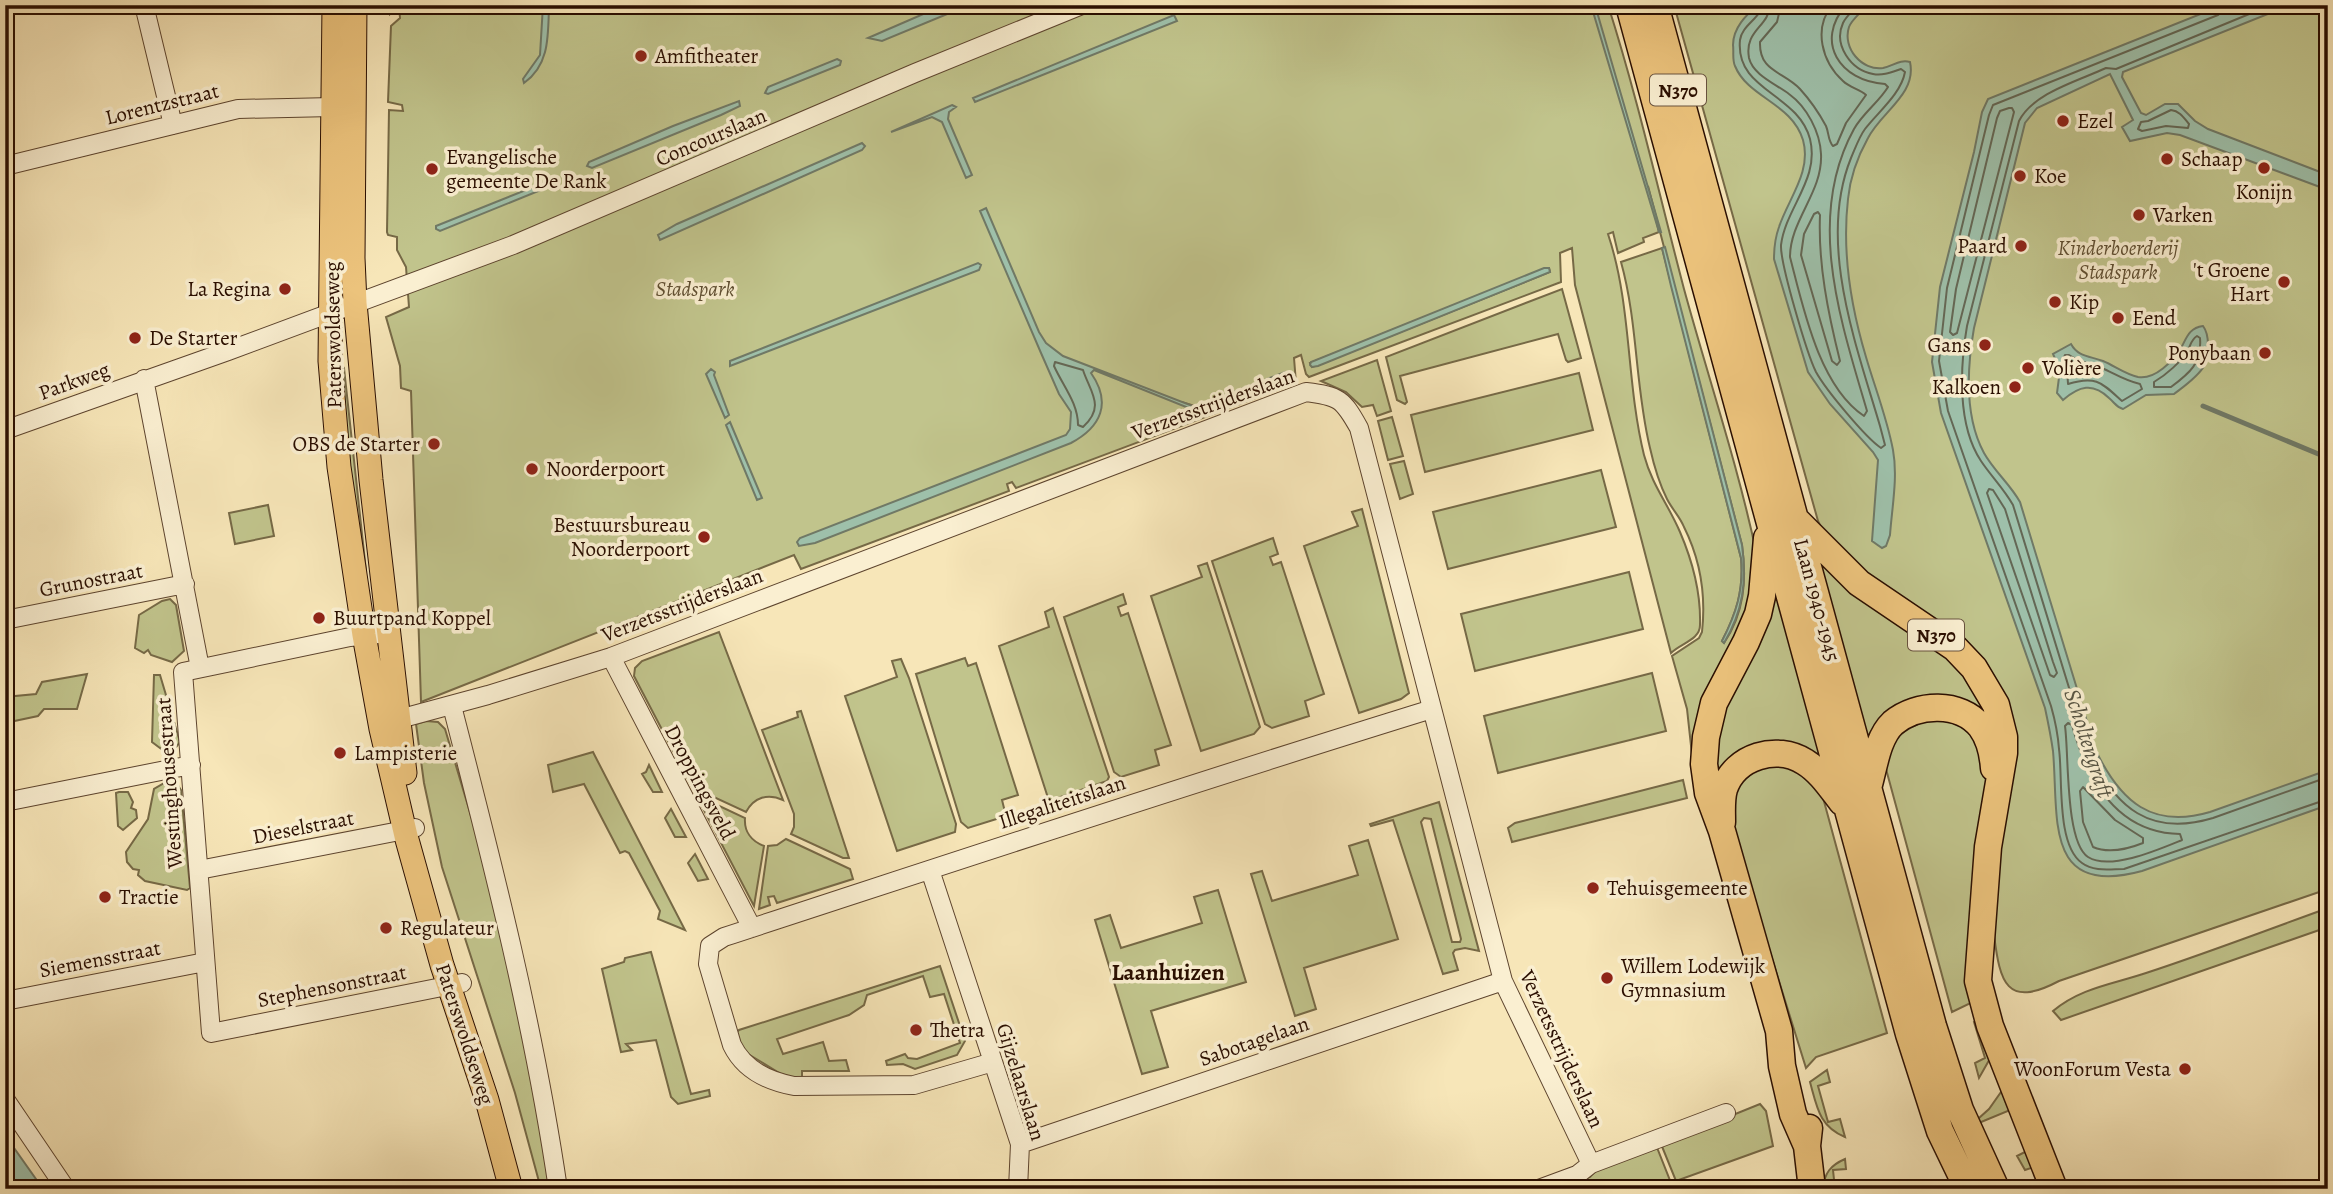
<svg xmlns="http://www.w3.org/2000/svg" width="2333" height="1194" viewBox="0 0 2333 1194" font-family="Alegreya,serif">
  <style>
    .green { fill: #c1c48c; stroke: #766946; stroke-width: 2; fill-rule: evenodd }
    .water { fill: #9ec0aa; stroke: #707966; stroke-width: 2 }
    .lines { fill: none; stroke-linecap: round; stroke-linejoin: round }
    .shore { stroke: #646755; stroke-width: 2 }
    .stream { stroke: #707966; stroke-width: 5 }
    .minor-casing { stroke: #5d442e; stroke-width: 20 }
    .major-casing { stroke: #2a0e00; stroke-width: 25 }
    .highway-casing { stroke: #2a0e00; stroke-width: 29 }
    .minor { stroke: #faefd1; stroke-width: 18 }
    .major { stroke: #ecc37c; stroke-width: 23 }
    .highway { stroke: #ecc37c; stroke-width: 26 }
    .poi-dot { fill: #8f2418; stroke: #faefd1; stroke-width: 2.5 }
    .labels { text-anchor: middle; stroke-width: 7; stroke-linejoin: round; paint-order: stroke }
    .shield { fill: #faefd1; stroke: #68523f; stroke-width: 2 }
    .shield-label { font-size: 19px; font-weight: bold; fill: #2a0e00 }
    .poi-label { font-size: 21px; fill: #2a0e00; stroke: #faefd1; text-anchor: start }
    .street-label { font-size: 21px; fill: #2a0e00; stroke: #faefd1 }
    .park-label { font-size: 21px; font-style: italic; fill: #5f4e31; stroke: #faefd1 }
    .water-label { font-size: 23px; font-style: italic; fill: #585544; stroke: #faefd1 }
    .neighbourhood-label { font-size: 23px; font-weight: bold; fill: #2a0e00; stroke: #faefd1 }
  </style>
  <rect width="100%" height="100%" fill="#f7e6b8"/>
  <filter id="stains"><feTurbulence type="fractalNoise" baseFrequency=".00286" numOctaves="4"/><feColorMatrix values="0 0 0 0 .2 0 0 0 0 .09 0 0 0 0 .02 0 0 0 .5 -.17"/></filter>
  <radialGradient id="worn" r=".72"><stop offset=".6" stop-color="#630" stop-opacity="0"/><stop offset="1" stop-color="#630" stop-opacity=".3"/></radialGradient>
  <!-- green -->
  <path class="green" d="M390,5h1218c30,94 51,189 76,284 24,88 54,176 73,267l1,22 -66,177 -5,-46 -15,-53 27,-18 3,-6c4,-36 -2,-73 -18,-105 -4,-10 -12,-18 -17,-28 -8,-16 -13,-33 -17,-51 -15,-61 -12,-125 -29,-186l41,-14 79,310c3,32 -5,56 -19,83l2,2c20,-30 23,-62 18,-98l-94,-359 11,46 -16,6 1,4 -26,11 -5,-21 -5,2c24,72 18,148 36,221 8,30 24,49 36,77 12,28 21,61 20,93 0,15 -19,18 -29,28l-96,-368 -3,-37 -12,5 1,29 -252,95 -3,-3 -5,-19 -7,3 2,25 -280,105 -4,-6 -5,2 2,7 -208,78 -7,-14 -373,147 -10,-311 -10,-3 -1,-22 -14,-49 23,-10 -3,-40 -9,-17v-13l-9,-2 -1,-3 2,-122 14,1 -1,-6 -14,-3 3,-76 9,-8 -1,-12 -9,8zM1547,268h2l1,4 -232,93 -6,2 -2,-4zM1287,377l-78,32 -13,2 -16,-8 2,-1 16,5z
    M1674,5h654v884l-269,92c-53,28 -59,1 -65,-46l-1,-251 -165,-142 -10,-21z
    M1562,289l19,69 -13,4 -2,-2 -8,-26 -158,42 7,26 -2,2 -8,-4 -11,-43z
    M1377,360l14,51 -14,5 -4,-11 -11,2 -16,-15 -25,-11z
    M344,368l22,203 -7,1 -22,-203z
    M1579,373l14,57 -168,42 -14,-57z
    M1392,417l11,39 -15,4 -10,-39z
    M1404,461l9,33 -13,5 -10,-35z
    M1601,470l15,57 -168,42 -15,-57z
    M268,505l6,31 -39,8 -6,-31z
    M1362,509l47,184 -8,6 -42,14 -55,-167 54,-20 -6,-14z
    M1273,538l5,16 -8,3 3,8 8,-3 43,132 -19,7 4,15 -37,12 -7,-4 -53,-163z
    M1811,538l143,117 38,61 -60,-17 -61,56z
    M1207,563l53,164 -6,7 -53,17 -50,-155 51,-19 -4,-11z
    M1629,572l14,57 -168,42 -14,-57z
    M1771,576l55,196 -11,-13 -92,15 -11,-6 5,-52z
    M1123,594l3,10 -8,3 3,9 7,-3 43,132 -16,5 4,15 -38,12 -7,-5 -50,-155z
    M170,599l6,6 8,46 -12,11 -21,-7 -3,-5 -4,3 -9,-5 4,-33 23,-14z
    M1053,608l56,169 -2,4 -58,20 -50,-155 50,-19 -4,-15z
    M719,632l64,168c-15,-7 -29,-3 -37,12l-54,-25 -58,-111 1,-8 7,-7z
    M965,658l3,8 8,-3 42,132 -16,5 4,16 -38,12 -7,-6 -45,-148z
    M901,659l8,19 47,146 -1,8 -58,19 -52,-155 52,-19 -5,-16z
    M1652,673l14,58 -168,42 -14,-57z
    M87,674l-10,35h-33l-6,7 -33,7v-26l31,-3 6,-12z
    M154,675h6l20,67 -7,9h-9l-12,-9z
    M801,711l48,147h-6l-52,-24 3,-7v-13l-32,-84 36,-13 -1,-5z
    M1935,717l33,11 20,38 -19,161 8,73 -25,12 -66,-243c5,-36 18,-39 49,-52z
    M426,721l12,1 7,7 50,167 59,293h-13l-26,-96 -73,-226 -18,-84 -8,-59z
    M593,752l2,4 90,174 -27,-11 2,-8 -31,-58 -4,-2 -5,2 -36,-69 -31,8 -5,-27z
    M649,765l13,27h-9l-11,-18 4,-2z
    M1792,766l30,28 65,239 -71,24 -10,11 -77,-248 6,-32 24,-21z
    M1683,780l4,18 -175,44 -4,-14 7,-5z
    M172,781l5,3 4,6 9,98 -3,2 -42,-9 -7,-6 1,-5 -6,-1 -6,-7 -1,-10 22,-33 6,-30 12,-7z
    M119,792h9l5,10 -2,6 5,2 1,8 -14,12 -5,-4 -2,-33z
    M696,795l49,23c-1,13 6,23 19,28l-10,60z
    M1439,802l40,149 -14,-3 -10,2 -2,3 5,17 -15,4 -50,-154 -22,6 -1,-2zM1424,818l7,1 30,120 -1,3h-8l-31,-120z
    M671,809l15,28h-11l-10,-19z
    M786,839l64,30 3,10 -76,24 -3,-7 -6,1 2,8 -11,4 9,-63 9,-1z
    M1368,840l30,99 -94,29 12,41 -21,7 -44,-142 11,-3 10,30 86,-26 -9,-29z
    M695,854l13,25 -10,2 -10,-18z
    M1218,890l28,92 -95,29 17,56 -26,7 -47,-154 15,-5 11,33 81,-25 -8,-26z
    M2328,908v19l-267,93 -8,-9c27,-23 60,-27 93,-38 61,-20 121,-43 182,-65z
    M651,952l40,142 18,-4 1,6 -32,8 -7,-7 -15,-57 -30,4 6,6 -11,2 -19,-83 22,-7 1,-4z
    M940,966l25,75 -8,14 -42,14 -12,-5 -16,1 -1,-4 19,-7 3,4 9,1 43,-16 -16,-49 -14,3 -7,-21 -56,19 -3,10 -15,10 -72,24 6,15 40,-12 6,19 17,-1 3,11h-47v9l-21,-6 -33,-20 -7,-6 -4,-16 2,-2z
    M1983,1017l9,38 -13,23 -4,-15 10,-5 -11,-36z
    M1827,1070l3,12 -12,4 10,36 12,-3 5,18c-26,-11 -28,-30 -35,-55z
    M2008,1082l32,83 -15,5 -8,-14 10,-5 -17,-41 -41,17 20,-18z
    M1760,1104l6,7 7,35 -97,35 -15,-37z
    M1656,1145l15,38 -15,6h-99l33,-12 7,-8z
    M1845,1159l1,10 -13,1 2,19h-12c1,-16 8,-24 22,-30z"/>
  <!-- water -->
  <path class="water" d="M543,5h6c-1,30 1,60 -25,78l-1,-4 17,-24z
    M944,5h25l-87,36 -14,-3z
    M1591,5h4l66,227h-2z
    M1758,5h109c-5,7 -15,14 -18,22 -7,21 13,44 34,41 10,-2 17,-9 27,-6 7,32 -29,50 -42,76 -10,18 -18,40 -20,61 -6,52 3,108 18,158 9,31 21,61 27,93 5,27 -1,57 -3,85l-4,11 -4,2 -10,-7 6,-81 -5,-8 -43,-48 -22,-32 -34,-113c0,-11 1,-21 5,-32 9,-28 33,-55 24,-87 -11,-37 -55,-42 -68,-74 -3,-6 -1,-15 -2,-21 0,-17 13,-30 25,-40z
    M2223,5h67l-167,67 -1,5 19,36 5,2 19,-11h13l17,17 13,8 120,46v15l-148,-55 -13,-2 -37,8 -8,-14 11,-7 -23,-46 -73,34 -12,15 -51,205c-7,40 -10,88 10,125 10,18 26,31 36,49l76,249c25,51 56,78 114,61l118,-42v35l-186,66c-99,27 -83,-54 -89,-120 -2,-14 -5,-29 -8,-43l-104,-295 -9,-51 8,-75 34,-135 8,-40 6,-13z
    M1174,15l3,6 -202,81 -2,-4z
    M837,59l4,2 -1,4 -72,29 -3,-1 3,-6z
    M739,101l1,5 -19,9 -129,53 -5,-2 2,-4 84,-36z
    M952,105l4,2 -7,5 -1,7 24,56 -6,3 -24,-56 -10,-5 -41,15z
    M862,143l3,3 -3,4 -202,90 -2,-5 19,-11z
    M556,178l3,1 -1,4 -118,48 -4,-2v-3z
    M986,208l53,124 7,11 17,13 132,51 90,-35 4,2 -2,3 -78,32 -13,2 -102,-41 -3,3c21,30 10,54 -20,70l-256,100 -16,3 -2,-4 3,-4 266,-103 4,-6 1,-17 -12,-18 -18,-41 -61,-142z
    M1665,247l77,298c5,37 1,66 -18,98l-2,-2c14,-27 22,-51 19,-83l-70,-272 -9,-38z
    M978,263l3,2 -2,5 -249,96v-5z
    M1544,268h5l1,4 -232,94 -6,1 -2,-2 1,-3z
    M2203,326c7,9 6,29 1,40 -6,11 -21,21 -30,28l-28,1 -23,14c-7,-2 -8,-6 -14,-11 -16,-16 -30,-12 -46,2l-6,-7 3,-23 -7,-16 18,-10c7,13 19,12 32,17 12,5 22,13 35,16 17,3 35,-16 43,-29 6,-11 8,-20 22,-22z
    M711,369l4,3 -1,3 15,40 -4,3 -19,-44z
    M730,422l32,76 -5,2 -31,-75z
    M5,1135l2,3 36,51h-38z"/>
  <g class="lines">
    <!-- shore -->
    <path class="shore" d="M1762,5c-2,14 -20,20 -22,35 -5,51 58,53 70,99 10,40 -24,68 -29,106 -1,18 26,109 35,127 10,18 49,65 65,76l4,-3 -5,-19c-24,-82 -63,-184 -29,-268 4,-9 8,-21 14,-29 13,-17 36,-35 40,-57l-4,-3c-9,3 -18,7 -28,5 -22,-4 -40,-29 -30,-51 3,-7 11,-13 15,-18
      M1770,5c-1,22 -26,25 -21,53 4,17 27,26 40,36 18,13 31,38 32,60 2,38 -31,66 -31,103 13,50 29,129 74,159l3,-5c-26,-89 -62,-193 -13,-282 9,-16 25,-27 34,-42l-3,-3c-45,-3 -71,-42 -39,-79
      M1781,5l-4,17 -17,20c-1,30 23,29 40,47 10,11 19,24 26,37 3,7 2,15 7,20l4,-2 9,-21 20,-28c-6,-6 -16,-7 -23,-14 -21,-19 -30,-52 -11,-76
      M2223,5l-1,6 -4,4 -225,90 -4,10 -42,173 -8,73 9,50 103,295c4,14 7,29 8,43 4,28 -3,96 23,114 12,9 28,6 42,6l204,-70
      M2271,5l-155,64 -10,-1c-28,13 -73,25 -87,53l-52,205c-7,41 -10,99 14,135 10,15 23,28 32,44l76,248c27,55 61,84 124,65l115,-41
      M2009,108h3l2,4 -57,221 -4,2 -3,-3 6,-43 41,-171 3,-7z
      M2171,110c9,1 13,8 18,14l-1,4 -22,-2 -24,5 -4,-2 3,-7 7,-1z
      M1818,212l2,3c-2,49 8,98 20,146l-3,4 -5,-4 -31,-106 3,-21 10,-20z
      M2197,336l3,2c2,25 -10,35 -29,49h-17v-5c12,-7 27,-20 34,-32 3,-6 3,-10 9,-14z
      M2065,355h4c10,7 21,8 33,13 13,6 24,13 38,16l2,5 -20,12c-20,-18 -26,-26 -54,-17l-1,-16 -4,-9z
      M1055,362l28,8c7,22 23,36 0,57l-5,-2c0,-22 -15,-39 -24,-59z
      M1989,489l4,1 12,19 48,153 4,11 -3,4 -4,-2 -63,-182z
      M2068,723l4,2c15,54 44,108 108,109l2,6c-22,9 -72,31 -94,17 -23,-15 -19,-103 -23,-131z
      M2083,787l32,33 28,18v5c-15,6 -34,11 -50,4l-10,-25 -3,-31z"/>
    <!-- stream -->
    <path class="stream" d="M2203,406l125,52"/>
    <!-- minor casing -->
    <g class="minor-casing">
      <path id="minor" d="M144,5l29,120
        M5,166l233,-57 95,-2
        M144,379l56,289
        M5,430l223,-79 285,-106 402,-172 167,-68
        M5,620l180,-36
        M387,633l-37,4 -167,35 28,361 251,-50
        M611,657l141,271
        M452,706c41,159 82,319 106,483
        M388,722l100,-27 123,-38 695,-265c33,4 37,7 53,36l144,553 88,183
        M5,802l186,-37
        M199,870l216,-42
        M930,870l90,274 -2,45
        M5,1001l200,-39
        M993,1062l-79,23 -120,1c-27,-5 -50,-16 -62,-41l-24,-81 2,-18 14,-9c236,-77 471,-155 708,-228
        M5,1099l61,90
        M1020,1144l483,-163
        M1539,1189l38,-14 14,-11 135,-51"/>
    </g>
    <!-- major casing -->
    <g class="major-casing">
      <path id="major" d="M334,5l-4,356 9,106 25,168 17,94 25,107 36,129 45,135 24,89
        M355,5l-2,253 2,45 16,177 34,293"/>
    </g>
    <!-- highway casing -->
    <g class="highway-casing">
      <path id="highway" d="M1629,5l280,1029 31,97 28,58
        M1655,5l278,1021 27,84 36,79
        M1796,520l63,63 96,65 19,20 22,37 8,32v16l-16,94 -10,134 12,45 64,163
        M1767,538l-5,58 -4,18 -12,28 -32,61 -8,34 -2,27 4,29 14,38 57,200 3,35 11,48 14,32
        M1868,788c6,-20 9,-50 25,-65 24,-20 67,-22 88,4 8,11 12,27 13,41
        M1722,822c0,-11 -1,-23 2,-33 11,-33 53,-45 81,-27 15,9 26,26 37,40
        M1809,1128l-2,18 5,43"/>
    </g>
    <!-- minor -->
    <use href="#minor" class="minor"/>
    <!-- major -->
    <use href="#major" class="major"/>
    <!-- highway -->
    <use href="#highway" class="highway"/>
  </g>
  <!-- markers -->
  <g class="poi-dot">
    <circle cx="641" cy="56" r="7"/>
    <circle cx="2063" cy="121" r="7"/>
    <circle cx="2167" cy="159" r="7"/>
    <circle cx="2264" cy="168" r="7"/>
    <circle cx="432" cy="169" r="7"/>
    <circle cx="2020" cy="176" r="7"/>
    <circle cx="2139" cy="215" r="7"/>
    <circle cx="2021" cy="246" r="7"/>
    <circle cx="2284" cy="282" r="7"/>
    <circle cx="285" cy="289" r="7"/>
    <circle cx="2055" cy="302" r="7"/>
    <circle cx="2118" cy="318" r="7"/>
    <circle cx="135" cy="338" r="7"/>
    <circle cx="1985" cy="345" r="7"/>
    <circle cx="2265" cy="353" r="7"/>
    <circle cx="2028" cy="368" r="7"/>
    <circle cx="2015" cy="387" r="7"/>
    <circle cx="434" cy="444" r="7"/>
    <circle cx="532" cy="469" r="7"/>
    <circle cx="704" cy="537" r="7"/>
    <circle cx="319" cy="618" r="7"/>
    <circle cx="340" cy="753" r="7"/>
    <circle cx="1593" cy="888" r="7"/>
    <circle cx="105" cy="897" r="7"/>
    <circle cx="386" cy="928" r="7"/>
    <circle cx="1607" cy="978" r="7"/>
    <circle cx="916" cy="1030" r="7"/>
    <circle cx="2185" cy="1069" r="7"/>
  </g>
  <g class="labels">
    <!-- shield labels -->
    <g class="shield">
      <rect x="1650" y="74.5" width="56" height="31" rx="5"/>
      <rect x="1908" y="619.5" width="56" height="31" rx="5"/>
    </g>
    <g class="shield-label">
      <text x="1678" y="97">N370</text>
      <text x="1936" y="642">N370</text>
    </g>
    <!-- poi labels -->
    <g class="poi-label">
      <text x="655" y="63">Amfitheater</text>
      <text x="2077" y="128">Ezel</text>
      <text x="446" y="164">Evangelische<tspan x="446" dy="24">gemeente De Rank</tspan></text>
      <text x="2181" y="166">Schaap</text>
      <text x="2034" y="183">Koe</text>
      <text x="2264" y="199" text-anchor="middle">Konijn</text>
      <text x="2153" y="222">Varken</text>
      <text x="2007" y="253" text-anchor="end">Paard</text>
      <text x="2270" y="277" text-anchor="end">'t Groene<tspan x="2270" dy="24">Hart</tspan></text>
      <text x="271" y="296" text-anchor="end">La Regina</text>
      <text x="2069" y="309">Kip</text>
      <text x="2132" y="325">Eend</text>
      <text x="149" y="345">De Starter</text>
      <text x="1971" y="352" text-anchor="end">Gans</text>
      <text x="2251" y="360" text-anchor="end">Ponybaan</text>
      <text x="2042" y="375">Volière</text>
      <text x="2001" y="394" text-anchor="end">Kalkoen</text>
      <text x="420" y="451" text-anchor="end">OBS de Starter</text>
      <text x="546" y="476">Noorderpoort</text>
      <text x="690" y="532" text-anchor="end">Bestuursbureau<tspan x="690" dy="24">Noorderpoort</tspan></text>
      <text x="333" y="625">Buurtpand Koppel</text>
      <text x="354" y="760">Lampisterie</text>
      <text x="1607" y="895">Tehuisgemeente</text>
      <text x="119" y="904">Tractie</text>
      <text x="400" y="935">Regulateur</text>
      <text x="1621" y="973">Willem Lodewijk<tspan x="1621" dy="24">Gymnasium</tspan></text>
      <text x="930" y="1037">Thetra</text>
      <text x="2171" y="1076" text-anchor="end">WoonForum Vesta</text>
    </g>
    <!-- street labels -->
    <g class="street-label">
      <text transform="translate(162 104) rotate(-14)" y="7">Lorentzstraat</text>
      <text transform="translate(711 137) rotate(-23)" y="7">Concourslaan</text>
      <text transform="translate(333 335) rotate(-91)" y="7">Paterswoldseweg</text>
      <text transform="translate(74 381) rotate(-20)" y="7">Parkweg</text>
      <text transform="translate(1213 404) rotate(-20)" y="7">Verzetsstrijderslaan</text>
      <text transform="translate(91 580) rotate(-11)" y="7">Grunostraat</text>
      <text transform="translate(1817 600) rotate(75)" y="7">Laan 1940-1945</text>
      <text transform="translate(682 605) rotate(-21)" y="7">Verzetsstrijderslaan</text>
      <text transform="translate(700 782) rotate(62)" y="7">Droppingsveld</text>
      <text transform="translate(169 783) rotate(-94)" y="7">Westinghousestraat</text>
      <text transform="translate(1062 802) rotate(-18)" y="7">Illegaliteitslaan</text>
      <text transform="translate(303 827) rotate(-11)" y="7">Dieselstraat</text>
      <text transform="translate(100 959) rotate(-11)" y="7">Siemensstraat</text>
      <text transform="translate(332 986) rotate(-11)" y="7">Stephensonstraat</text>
      <text transform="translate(465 1034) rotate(72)" y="7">Paterswoldseweg</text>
      <text transform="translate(1254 1041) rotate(-19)" y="7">Sabotagelaan</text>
      <text transform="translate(1562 1049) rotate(65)" y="7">Verzetsstrijderslaan</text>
      <text transform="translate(1021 1082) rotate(73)" y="7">Gijzelaarslaan</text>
    </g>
    <!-- park labels -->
    <g class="park-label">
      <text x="2118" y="255">Kinderboerderij<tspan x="2118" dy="24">Stadspark</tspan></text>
      <text x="695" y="296">Stadspark</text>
    </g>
    <!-- water labels -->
    <g class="water-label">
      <text transform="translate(2089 743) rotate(72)" y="8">Scholtengraft</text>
    </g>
    <!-- neighbourhood labels -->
    <g class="neighbourhood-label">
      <text x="1168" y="980">Laanhuizen</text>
    </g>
  </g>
  <!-- margin -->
  <rect width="2333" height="1194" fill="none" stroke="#f7e6b8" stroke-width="28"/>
  <rect x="7" y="7" width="2319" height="1180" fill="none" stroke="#2a0e00" stroke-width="3.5"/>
  <rect x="14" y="14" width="2305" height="1166" fill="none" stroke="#2a0e00" stroke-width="2"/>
  <rect width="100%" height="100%" filter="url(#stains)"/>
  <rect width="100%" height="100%" fill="url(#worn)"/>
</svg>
